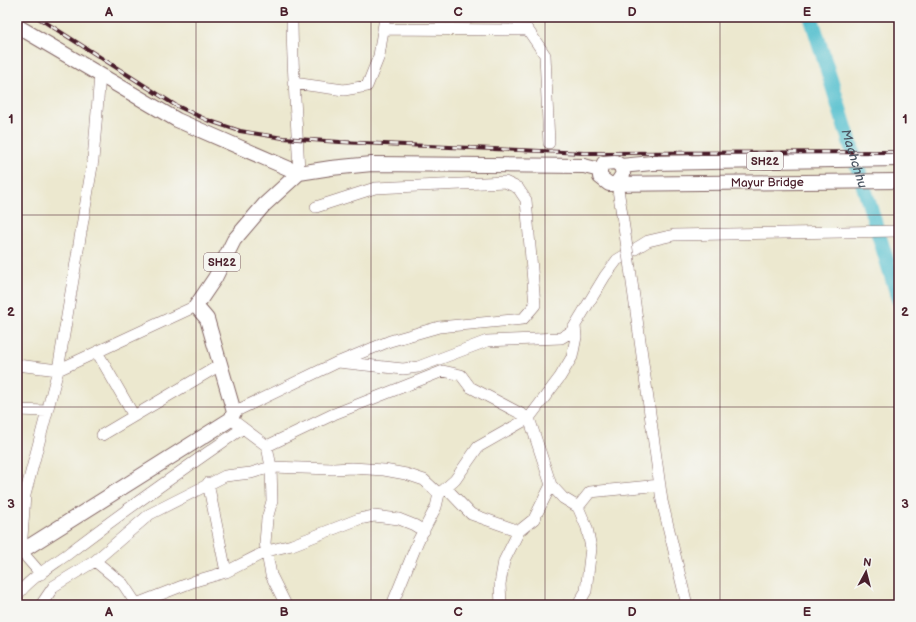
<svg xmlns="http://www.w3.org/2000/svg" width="916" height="622" viewBox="0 0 916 622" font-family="'Balsamiq Sans',sans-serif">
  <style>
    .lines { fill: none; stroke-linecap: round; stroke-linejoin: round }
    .river { stroke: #53bfce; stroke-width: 15 }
    .minor-casing { stroke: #836564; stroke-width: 12 }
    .major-casing { stroke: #836564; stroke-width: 16 }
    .minor { stroke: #fff; stroke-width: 11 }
    .major { stroke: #fff; stroke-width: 14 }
    .rail-casing { stroke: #4a1f2b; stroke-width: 4 }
    .rail { stroke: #f6f6f2; stroke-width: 2.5; stroke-dasharray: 8; stroke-linecap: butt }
    .minor-bridge-casing { stroke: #836564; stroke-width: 12; stroke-linecap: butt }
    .minor-bridge { stroke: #fff; stroke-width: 11 }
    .grid { fill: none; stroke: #4a1f2b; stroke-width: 1; stroke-opacity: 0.55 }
    .labels { text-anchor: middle; stroke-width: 3.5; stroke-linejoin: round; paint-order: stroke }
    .shield { fill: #f6f6f2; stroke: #7e6067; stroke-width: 1 }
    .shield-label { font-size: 11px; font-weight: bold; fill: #4a1f2b }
    .street-label { font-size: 12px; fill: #4a1f2b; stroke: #f6f6f2 }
    .water-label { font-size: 13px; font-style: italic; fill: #4d5764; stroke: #f6f6f2 }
    .neatline { fill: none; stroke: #4a1f2b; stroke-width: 1.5 }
    .grid-label { font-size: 13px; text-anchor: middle; font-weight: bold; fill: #4a1f2b }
  </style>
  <rect width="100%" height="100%" fill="#f6f6f2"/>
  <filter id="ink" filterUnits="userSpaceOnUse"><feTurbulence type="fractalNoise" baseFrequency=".025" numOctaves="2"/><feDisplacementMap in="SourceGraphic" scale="8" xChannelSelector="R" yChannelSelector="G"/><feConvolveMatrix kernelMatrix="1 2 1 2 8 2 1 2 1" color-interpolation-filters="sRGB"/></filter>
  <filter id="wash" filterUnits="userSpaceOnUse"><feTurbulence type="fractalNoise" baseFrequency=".012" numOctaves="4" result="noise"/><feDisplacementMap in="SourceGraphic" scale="16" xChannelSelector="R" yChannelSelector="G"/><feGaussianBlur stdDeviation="0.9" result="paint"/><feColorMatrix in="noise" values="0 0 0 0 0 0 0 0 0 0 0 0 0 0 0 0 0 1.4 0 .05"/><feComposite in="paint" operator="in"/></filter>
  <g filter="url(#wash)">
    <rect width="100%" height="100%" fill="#ece8cf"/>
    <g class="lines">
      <!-- river -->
      <path class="river" id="s1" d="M811,17l88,283"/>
    </g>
  </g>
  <g filter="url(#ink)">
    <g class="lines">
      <!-- minor casing -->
      <g class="minor-casing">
        <path id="minor" d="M292,17c0,52 5,104 7,156
          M383,29l145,1 17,25 4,88
          M293,83l51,7 23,-4 12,-30 6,-39
          M617,183l6,38
          M316,207l59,-19 130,-6 13,6 8,12 9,105 -12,14 -84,8 -49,14 -51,21
          M630,268l32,233 25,104
          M97,352l37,64
          M17,365l41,5 138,-64
          M17,410l30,1
          M234,412l104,-50 65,7 15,-2 69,-26 74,-3 10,-6 34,-56 12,-16 31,-19 26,-6 225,-4
          M231,419l36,27 4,21 1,34 -5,18 -2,24 6,32 15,30
          M102,435l118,-70
          M267,446l67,-32 109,-43 18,4 9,12 59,31 22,67 12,13 15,9 9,21 4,20 -5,43 -8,14
          M208,483l18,89
          M446,488l25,26 48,17
          M439,494l16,-14 23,-33 51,-29 31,-41 12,-20 4,-20 -1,-11
          M578,507l12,-15 70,-7
          M17,550l4,1 20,23
          M21,551l4,-56 33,-125 35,-210 7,-85
          M95,561l28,23 14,21
          M17,596c10,-16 36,-31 52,-43 57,-44 115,-84 174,-125
          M136,604l59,-23 31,-9 41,-21 25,-6 67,-26 15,-3 25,3 15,6 10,6
          M41,605l13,-19 41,-25 55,-47 75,-38 26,-3 20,-6 62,2 19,-1 32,2 22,4 18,6 15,14 -3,13 -18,34 -26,64
          M501,605l-1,-21 4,-23 15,-30 15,-12 17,-34"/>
      </g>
      <!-- major casing -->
      <g class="major-casing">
        <g id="major">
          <path d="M17,26l160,94 122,53"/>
          <path d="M621,166l31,-3 247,-4"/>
          <path id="s2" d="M617,183l6,-9 -2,-8 -6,-4 -11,1 -4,7v7l9,7 290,-3"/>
          <path d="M17,554l214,-135 3,-7 -27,-93 -11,-13 19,-28 19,-38 30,-35 35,-32 32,-5 41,-4 212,2 16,4"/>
        </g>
      </g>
      <!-- minor -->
      <use href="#minor" class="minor"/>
      <!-- major -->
      <use href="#major" class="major"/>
      <!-- rail casing -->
      <g class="rail-casing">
        <path id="rail" d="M37,17l138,88 32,15 33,11 43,7 57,4 244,11 315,-1"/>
      </g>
      <!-- rail -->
      <use href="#rail" class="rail"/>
      <!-- minor-bridge casing -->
      <g class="minor-bridge-casing">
        <path id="minor-bridge" d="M623,221l7,47"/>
      </g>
      <!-- minor-bridge -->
      <use href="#minor-bridge" class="minor-bridge"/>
    </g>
  </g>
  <!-- grid -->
  <path class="grid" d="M196,17v588M371,17v588M545,17v588M720,17v588M17,215h882M17,407h882"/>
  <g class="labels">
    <!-- shield labels -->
    <g class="shield">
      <rect x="747" y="152" width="36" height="18" rx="3"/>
      <rect x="204" y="253" width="36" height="18" rx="3"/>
    </g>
    <g class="shield-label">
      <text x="765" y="165">SH22</text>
      <text x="222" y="266">SH22</text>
    </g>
    <!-- street labels -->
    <g class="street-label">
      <text dy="4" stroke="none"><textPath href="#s2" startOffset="222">Mayur Bridge</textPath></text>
    </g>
    <!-- water labels -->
    <g class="water-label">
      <text dy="5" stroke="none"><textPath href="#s1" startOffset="148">Machchhu</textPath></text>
    </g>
  </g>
  <!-- margin -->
  <rect width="916" height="622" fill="none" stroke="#f6f6f2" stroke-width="44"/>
  <!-- north arrow -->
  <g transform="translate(866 572) rotate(7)" stroke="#f6f6f2" stroke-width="3" paint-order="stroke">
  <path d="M0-3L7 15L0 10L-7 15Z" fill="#4a1f2b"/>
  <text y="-6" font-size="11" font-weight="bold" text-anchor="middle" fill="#4a1f2b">N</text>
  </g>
  <rect x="22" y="22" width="872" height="578" class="neatline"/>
  <g class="grid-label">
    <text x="109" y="16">A</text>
    <text x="284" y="16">B</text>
    <text x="458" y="16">C</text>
    <text x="632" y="16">D</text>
    <text x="807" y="16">E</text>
    <text x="11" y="123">1</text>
    <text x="905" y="123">1</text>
    <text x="11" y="316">2</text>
    <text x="905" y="316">2</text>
    <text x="11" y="508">3</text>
    <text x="905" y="508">3</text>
    <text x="109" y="616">A</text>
    <text x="284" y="616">B</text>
    <text x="458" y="616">C</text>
    <text x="632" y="616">D</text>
    <text x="807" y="616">E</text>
  </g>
</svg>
